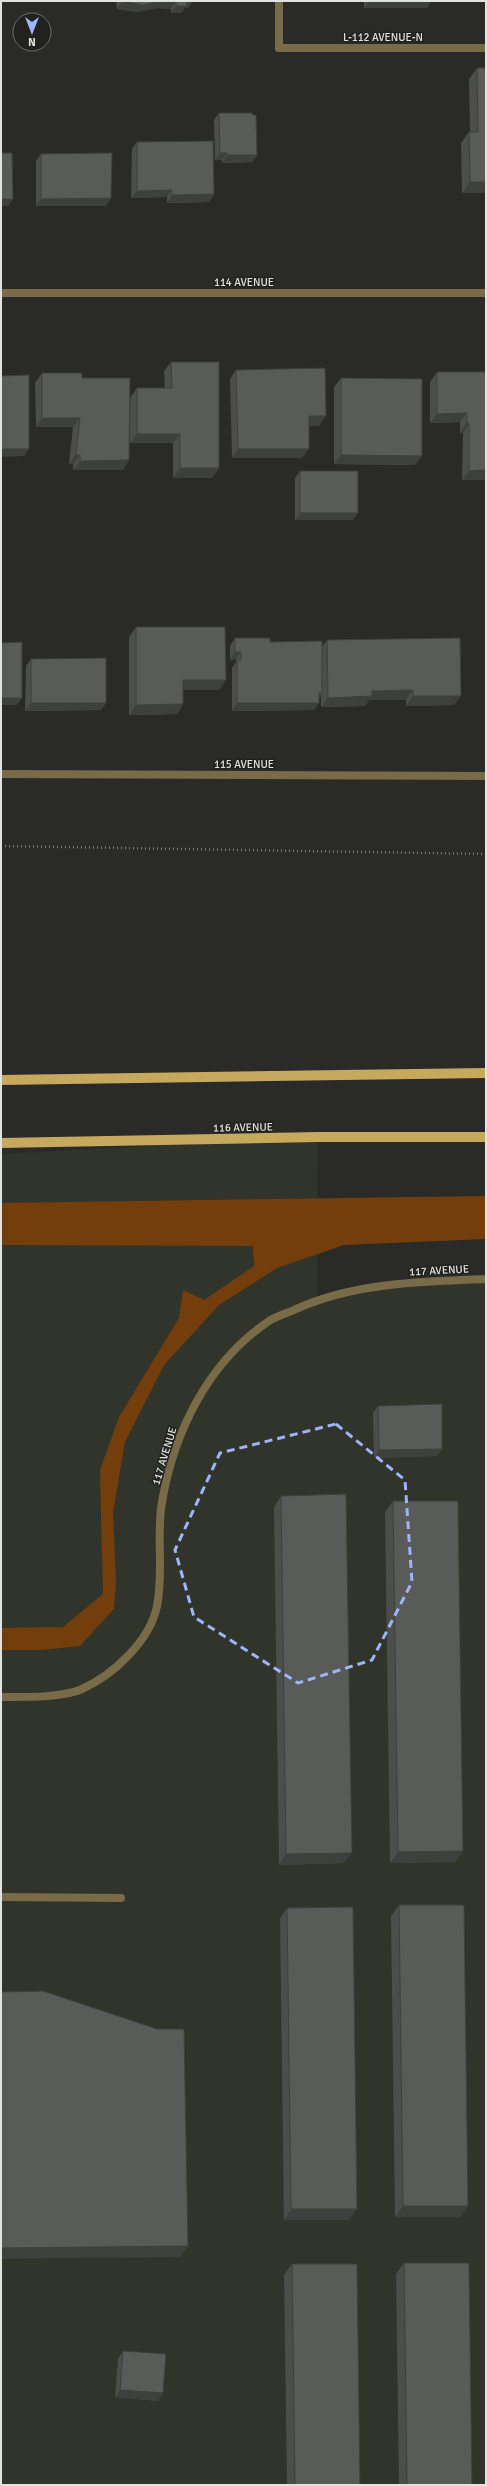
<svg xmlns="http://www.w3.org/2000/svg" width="487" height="2486" viewBox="0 0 487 2486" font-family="Signika,sans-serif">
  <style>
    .built { fill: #31342a }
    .green { fill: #733e0b }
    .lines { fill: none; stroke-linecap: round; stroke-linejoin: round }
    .path { stroke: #797a77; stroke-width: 2.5; stroke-dasharray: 1 3; stroke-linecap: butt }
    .lane { stroke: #796b48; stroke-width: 8 }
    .street { stroke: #796b48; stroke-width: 8 }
    .primary { stroke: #c7a95e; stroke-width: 10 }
    .wall { fill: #4c4e4c }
    .shaded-wall { fill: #3e403e }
    .building { fill: #585b58; stroke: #3e403e }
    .marked { fill: none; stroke: #9eb4fd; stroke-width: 3; stroke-dasharray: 8 5; stroke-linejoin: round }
    .labels { text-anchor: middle; stroke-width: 3; stroke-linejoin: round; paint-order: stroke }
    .street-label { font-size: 11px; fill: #e2e3e0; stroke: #21221e }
  </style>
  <rect width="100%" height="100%" fill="#2a2b28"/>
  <!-- built -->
  <path class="built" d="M318,1137l-1,163 37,-10 132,-11v1206h-485v-1331z"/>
  <!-- green -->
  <path class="green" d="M486,1196v43l-142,6 -67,23 -58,37 -55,60 -39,77 -12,71 3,68 -2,28 -34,37 -38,4h-41v-22l62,-1 40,-33 -3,-124 19,-53 60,-99 4,-28 21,10 50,-34 -1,-20 -252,-1v-42z"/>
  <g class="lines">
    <!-- path -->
    <path class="path" d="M1,846l485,8"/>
    <!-- lane -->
    <path class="lane" d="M279,48h207
      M1,1897l120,1"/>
    <!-- street -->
    <path class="street" d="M279,1v47
      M1,293h485
      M1,774l485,2
      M1,1697c22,0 61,1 81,-8 31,-14 68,-48 75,-83 7,-34 -1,-70 5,-104 12,-70 46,-140 107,-181 8,-5 19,-8 27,-12 60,-27 126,-27 190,-30"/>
    <!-- primary -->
    <path class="primary" d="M1,1080l485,-7
      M1,1143l317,-6h168"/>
  </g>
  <!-- wall -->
  <path class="wall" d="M116,1h77l-5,7h-3l-4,5h-10v-4l-14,-1 -20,4 -20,-3z
    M364,1h67l-4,7h-63z
    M477,68l9,125h-24l-1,-50 8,-11h1l-1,-53z
    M219,113l38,42 -5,7 -30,1v-3h-7l-1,-40z
    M137,142l77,52 -5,8 -42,1v-6l-36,1 1,-49z
    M41,154l70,44 -5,8h-70v-45z
    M171,362l48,106 -7,10h-39v-35h-43v-45l7,-10h28l-1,-17z
    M236,370l83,56h-10l-7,32h-70l-2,-79z
    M437,372h49v108h-24l1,-47h-3v-11l-30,1v-41z
    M42,373l40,5 41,92h-50v-6h-4l4,-37h-37l-1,-44z
    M341,378l74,87 -81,-1v-77z
    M300,471l53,49h-58v-42z
    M136,627l83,63h-36v14l-6,10 -48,1v-78z
    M235,638l35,4 52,5 5,-7 127,65 -48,1v-6h-37l-4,6 -44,1v-11l-2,2v5l-5,7 -82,1v-43l4,-6v-3l-6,1v-14z
    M31,659l75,44 -5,7 -76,1 1,-45z
    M378,1406l64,43 -5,7 -63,2 -1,-45z
    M281,1496l63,367 -65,2 -5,-358z
    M393,1501l70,350 -8,11 -65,1 -5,-351z
    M399,1905l62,312h-66l-4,-301z
    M287,1908l62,312h-65l-4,-302z
    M404,2263l68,222h-73l-3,-211z
    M292,2264l68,221h-73l-3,-210z
    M123,2351l35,50 -43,-4 3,-38z"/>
  <!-- shaded-wall -->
  <path class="shaded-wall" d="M122,1h54l-5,8 -14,-1 -20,4 -20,-3z
    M187,1h6l-5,7h-3l-4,5h-10l5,-7z
    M369,1h62l-4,7h-63z
    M220,153h7l-5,7h-7z
    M227,155h30l-5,7 -30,1z
    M470,182h16v11h-24z
    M172,190l-5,7 -36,1 6,-7z
    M214,194l-5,8 -42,1 5,-8z
    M111,198l-5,8h-70l5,-7z
    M1,199h12l-5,7h-7z
    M467,413l-7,9 -30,1 7,-9z
    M309,416h17l-7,10h-17z
    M42,418h38l-7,9h-37z
    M467,423h2l-6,10h-3z
    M137,434h43l-7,9h-43z
    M1,449h28l-5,7 -23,1z
    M238,449h71l-7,9h-70z
    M76,455h4l-7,9h-4z
    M341,455l81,1 -7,9 -81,-1z
    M129,460l-6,10h-50l7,-9z
    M180,468h39l-7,10h-39z
    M486,470v10h-24l7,-9z
    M300,513h58l-5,7h-58z
    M235,652h6l-5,7 -6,1z
    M183,680h43l-7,10h-42z
    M413,690l-7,10h-37l-4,6 -44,1 7,-9 44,-7z
    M319,693h3l-5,8z
    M413,696h48l-7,9 -48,1z
    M1,698h21l-5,7h-16z
    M31,703h75l-5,7 -76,1z
    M237,703h82l-5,7 -82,1z
    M183,704l-6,10 -48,1 7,-10z
    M442,1449l-5,7 -63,2 5,-8z
    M463,1851l-8,11 -65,1 8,-11z
    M352,1853l-8,10 -65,2 7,-11z
    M403,2206h65l-7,11h-66z
    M291,2209h66l-8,11h-65z
    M188,2246l-8,11 -179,2v-11z
    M120,2390l43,3 -5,8 -43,-4z"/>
  <!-- building -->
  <path class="building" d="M122,1h39l-18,4z
    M166,1h25h-4v5h-11v-5z
    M477,68h9v114h-16l-1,-50h9z
    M219,113h33l1,2h3l1,40h-30v-2h-7z
    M213,141l1,53 -42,1v-5l-35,1v-49z
    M1,153h11l1,46h-12z
    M112,153l-1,45 -70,1v-45z
    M171,362h48v106h-39v-34h-43v-46h35z
    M325,368l1,48h-17v33h-71l-2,-79z
    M437,372h49v98l-17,1v-48h-2v-10l-30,1z
    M42,373h40v5h48l-1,82 -49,1v-6h-4l4,-37h-38z
    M29,375v74h-28v-73z
    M341,378l81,1v77l-81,-1z
    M300,471h58v42h-58z
    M136,627h89l1,53h-43v24l-47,1z
    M235,638h35v4l52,-1v52h-3v10h-82v-43h4v-8h-6z
    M460,638l1,58h-48v-6l-41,1v5l-44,2 -1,-58z
    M22,642v56h-21v-55z
    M106,658v45h-75v-44z
    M442,1404v45l-63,1 -1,-44z
    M346,1494l6,359 -66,1 -5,-358z
    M393,1501h65l5,350 -65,1z
    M399,1905h65l4,301h-65z
    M353,1907l4,302h-66l-4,-301z
    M43,1991l114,38h27l4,217 -187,2v-256z
    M404,2263h65l3,222h-65z
    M292,2264h65l3,221h-65z
    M123,2351l43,3 -3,39 -43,-3z"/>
  <!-- marked area -->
  <path class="marked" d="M336,1424l69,56 7,102 -40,78 -74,23 -104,-66 -19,-67 45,-97z"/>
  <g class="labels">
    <!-- street labels -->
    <g class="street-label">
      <text x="383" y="41">L-112 AVENUE-N</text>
      <text x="244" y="286">114 AVENUE</text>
      <text x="244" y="768">115 AVENUE</text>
      <text transform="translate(243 1127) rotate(-1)" y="4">116 AVENUE</text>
      <text transform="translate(439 1270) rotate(-3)" y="4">117 AVENUE</text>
      <text transform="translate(164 1456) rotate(-73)" y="4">117 AVENUE</text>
    </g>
  </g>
  <!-- border -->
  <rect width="487" height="2486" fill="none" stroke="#e2e3e0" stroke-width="4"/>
  <!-- north arrow -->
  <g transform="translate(32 32) rotate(180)"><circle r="19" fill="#21221e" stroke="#6e6f6c"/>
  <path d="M0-3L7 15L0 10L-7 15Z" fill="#9eb4fd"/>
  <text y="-6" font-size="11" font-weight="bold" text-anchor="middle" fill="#e2e3e0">N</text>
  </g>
</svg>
